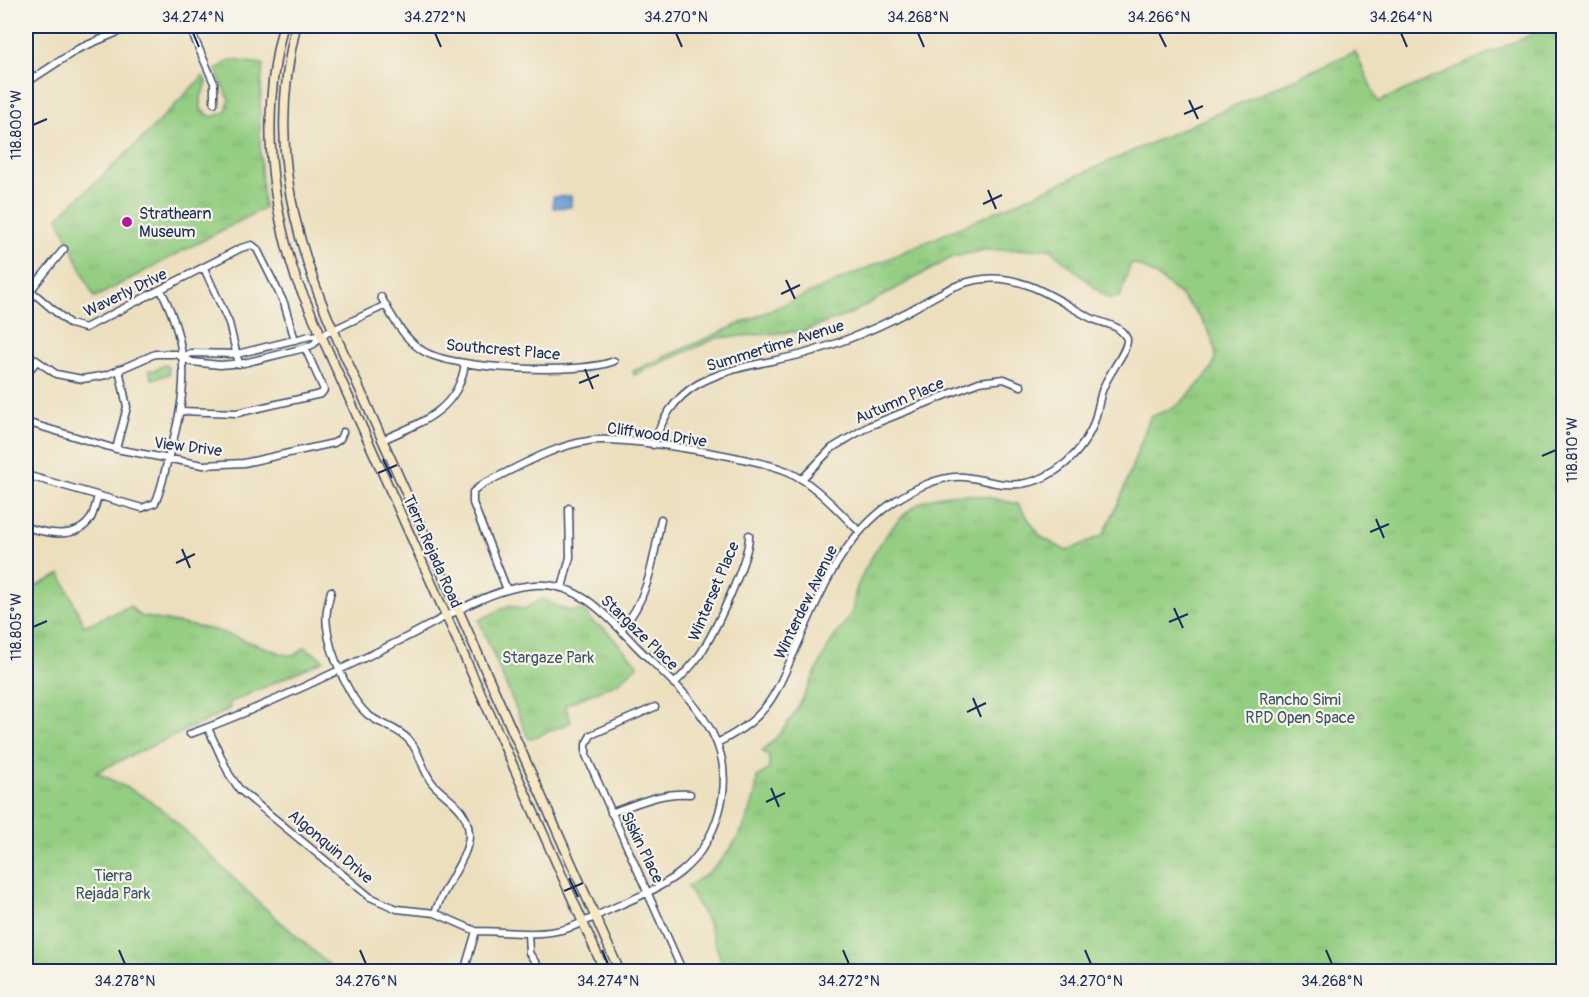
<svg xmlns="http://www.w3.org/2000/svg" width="1589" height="997" viewBox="0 0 1589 997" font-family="Pangolin,sans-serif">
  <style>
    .park { fill: url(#park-tufts); stroke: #587e70; stroke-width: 1.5 }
    .water { fill: #6b9cd5; stroke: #43669a; stroke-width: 1.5 }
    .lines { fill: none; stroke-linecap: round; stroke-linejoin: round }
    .street-casing { stroke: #3a496c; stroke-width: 9 }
    .secondary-casing { stroke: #3a496c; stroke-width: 11 }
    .street { stroke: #fff; stroke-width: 6 }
    .secondary { stroke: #f7e8c3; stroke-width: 8 }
    .ticks { fill: none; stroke: #1b2f5e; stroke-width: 2 }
    .poi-dot { fill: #b5179e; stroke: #f7f3e8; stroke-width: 2 }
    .labels { text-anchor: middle; stroke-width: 4.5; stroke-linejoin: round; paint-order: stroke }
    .poi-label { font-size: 16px; fill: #1b2f5e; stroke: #f7f3e8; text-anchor: start }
    .street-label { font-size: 16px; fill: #1b2f5e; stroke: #f7f3e8 }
    .park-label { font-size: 16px; fill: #395767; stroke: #f7f3e8 }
    .neatline { fill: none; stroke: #1b2f5e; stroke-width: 2 }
    .ticks-label { font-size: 15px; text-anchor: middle; fill: #1b2f5e }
  </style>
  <defs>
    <pattern id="park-tufts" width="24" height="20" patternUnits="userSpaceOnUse" patternTransform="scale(1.5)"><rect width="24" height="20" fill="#94ce82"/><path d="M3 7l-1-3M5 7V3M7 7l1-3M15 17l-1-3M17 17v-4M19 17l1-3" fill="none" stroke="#7fb173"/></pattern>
  </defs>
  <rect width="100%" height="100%" fill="#f7f3e8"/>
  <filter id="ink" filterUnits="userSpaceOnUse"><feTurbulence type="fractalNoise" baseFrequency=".0167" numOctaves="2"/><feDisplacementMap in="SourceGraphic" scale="12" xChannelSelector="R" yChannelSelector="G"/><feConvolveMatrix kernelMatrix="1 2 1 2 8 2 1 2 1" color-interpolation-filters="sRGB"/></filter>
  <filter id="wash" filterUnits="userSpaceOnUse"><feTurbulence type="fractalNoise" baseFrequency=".008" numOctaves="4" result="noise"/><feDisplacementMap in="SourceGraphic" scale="24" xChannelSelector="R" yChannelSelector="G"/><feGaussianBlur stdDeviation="1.35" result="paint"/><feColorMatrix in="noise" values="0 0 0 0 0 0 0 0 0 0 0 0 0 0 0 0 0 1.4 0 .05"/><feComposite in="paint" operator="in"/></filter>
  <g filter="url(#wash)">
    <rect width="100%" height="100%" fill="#ecdfbd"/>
    <!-- park -->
    <path class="park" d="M1551,26h13l-1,945h-838l-18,-50 -20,-35c39,-18 68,-67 70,-109l12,-8v-13l-7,-5c35,-28 47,-69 68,-107 6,-10 15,-20 21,-31 4,-8 3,-18 6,-26 12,-30 43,-81 75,-89 30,-8 57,-1 86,6l23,33 26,14 36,-16 18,-38 29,-80c9,-4 22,-7 29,-13 7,-6 30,-29 34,-38 15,-36 -52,-94 -82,-103l-11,34 -13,1 -57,-49 -66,1 -31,7 -103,57 -46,17 -87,7 -83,37 -1,-4c240,-107 483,-210 722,-320l23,51z
      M230,60l33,4c-5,49 -4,95 1,144l-170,90 -36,-81 80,-74 65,-67 4,7 -6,14v13l11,7 14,-5 3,-12 -13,-30z
      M165,364l3,3 1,7 -17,5 -3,-9h7z
      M61,574l23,52 46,-20 10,10 75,14 72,25h8l10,-8 19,13 -95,43 1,5 -14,8 -120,56 47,24 25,18 87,85 81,72h-310v-380z
      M542,599l27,12 11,-1 8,4 5,9 11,5 34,37 -19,17 -54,23 6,17 -40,17 -3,-1 -49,-118 31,-15 14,4z"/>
    <!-- water -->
    <path class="water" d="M571,196v11l-18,1v-11z"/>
  </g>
  <g filter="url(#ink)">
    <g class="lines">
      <!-- street casing -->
      <g class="street-casing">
        <path id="street" d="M189,26l25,57v20
          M26,83l52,-34 54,-23
          M204,268l25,55 10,41
          M30,290l40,34 15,4 156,-80 11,-3 5,4 27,54 11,37
          M26,296l38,-47
          M381,297c11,20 23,42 42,54 31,19 158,24 191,10
          M26,353l30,21 26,5 25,-4 48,-21h21l16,8 28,3 24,-2 61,-15 9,-4 6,-8
          M183,357l8,-4 46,1 73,-18h10l66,-31
          M26,374l10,-12
          M180,411l57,2 84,-19 3,-4 -19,-42
          M26,422l90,27 87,16 41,-2 90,-20 6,-4 3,-7
          M382,440c39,-17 77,-30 83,-77
          M653,445c9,-26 21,-47 45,-61 32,-18 70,-21 105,-30 34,-10 71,-24 102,-41 27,-14 48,-31 79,-34 41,-4 71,20 105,38 15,8 30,6 38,22 1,13 -20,35 -25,52 -4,13 -5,27 -11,39 -16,33 -50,58 -87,54 -13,-1 -27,-6 -40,-7 -24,-2 -53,13 -72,26 -54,37 -74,97 -100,154 -9,19 -16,39 -31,55 -12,14 -28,23 -44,31
          M116,449l11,-42 -8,-38
          M26,475l116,33 13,-5c7,-14 9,-30 13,-44 19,-64 24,-108 -7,-169
          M802,479l30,-31 37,-22 110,-44 25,-3 17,7
          M26,527c19,6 51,14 65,-9 3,-6 5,-15 7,-22
          M562,588l8,-31 -1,-49
          M507,590l-34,-87v-11l10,-8c32,-15 69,-38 105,-43 31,-6 172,17 201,31 27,13 49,39 70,59
          M331,591c-3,12 -6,24 -4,36 2,24 22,71 40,87 13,11 30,13 42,26 12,13 13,31 24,44 16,17 35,24 36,50 1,22 -27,54 -34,79
          M621,630c28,-32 32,-70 40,-111
          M674,684c9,-9 18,-18 25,-28 15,-22 51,-98 50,-121
          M655,707l-64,28 -5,9v11l97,217
          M208,728l21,46 11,16 130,107 27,12 38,4 41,18
          M190,734c72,-26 144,-61 213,-95 38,-19 89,-52 132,-54 45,-3 74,33 102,62 29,29 63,56 79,94 19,45 1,101 -35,131 -21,17 -46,26 -70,37 -18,8 -36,19 -55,22 -26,5 -54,0 -80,0
          M611,813c26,-10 51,-21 79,-19
          M528,933l1,20 13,19
          M464,972l12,-41"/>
      </g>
      <!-- secondary casing -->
      <g class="secondary-casing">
        <path id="secondary" d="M283,26c-22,85 -14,170 13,253l309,693
          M296,26c-25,105 -9,193 32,292l292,654"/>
      </g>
      <!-- street -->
      <use href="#street" class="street"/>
      <!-- secondary -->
      <use href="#secondary" class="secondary"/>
    </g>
  </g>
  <!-- ticks -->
  <path class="ticks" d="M193,33l6,14M435,33l6,14M676,33l6,14M918,33l6,14M1159,33l7,14M1401,33l6,14M1189,100l9,19M1184,114l19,-8M33,125l14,-6M988,190l8,19M983,204l19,-9M786,280l9,19M781,294l19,-9M585,369l8,20M579,383l20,-8M1542,456l14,-6M383,459l9,19M378,473l19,-8M1376,519l8,19M1370,532l19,-8M182,549l8,19M176,563l19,-9M1174,608l9,20M1169,622l19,-8M33,627l14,-6M973,698l8,19M967,712l19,-9M771,788l8,19M766,802l19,-9M569,878l9,19M564,891l19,-8M119,950l6,14M360,950l6,14M602,950l6,14M843,950l6,14M1085,950l6,14M1326,950l6,14"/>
  <!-- markers -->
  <circle class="poi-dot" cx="127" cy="222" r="6"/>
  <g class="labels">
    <!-- poi labels -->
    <g class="poi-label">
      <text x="139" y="219">Strathearn<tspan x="139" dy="18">Museum</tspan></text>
    </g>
    <!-- street labels -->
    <g class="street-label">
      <text transform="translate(125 292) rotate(-26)" y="6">Waverly Drive</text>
      <text transform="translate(775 345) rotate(-17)" y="6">Summertime Avenue</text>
      <text transform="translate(503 349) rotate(5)" y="6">Southcrest Place</text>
      <text transform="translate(899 400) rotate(-23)" y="6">Autumn Place</text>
      <text transform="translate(657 434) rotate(8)" y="6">Cliffwood Drive</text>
      <text transform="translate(188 446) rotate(7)" y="6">View Drive</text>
      <text transform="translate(433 551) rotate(66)" y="6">Tierra Rejada Road</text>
      <text transform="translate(713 591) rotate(-67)" y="6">Winterset Place</text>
      <text transform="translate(805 602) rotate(-64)" y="6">Winterdew Avenue</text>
      <text transform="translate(640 632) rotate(44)" y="6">Stargaze Place</text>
      <text transform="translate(331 846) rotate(40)" y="6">Algonquin Drive</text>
      <text transform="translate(643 847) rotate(64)" y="6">Siskin Place</text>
    </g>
    <!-- park labels -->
    <g class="park-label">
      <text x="548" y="663">Stargaze Park</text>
      <text x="1300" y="705">Rancho Simi<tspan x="1300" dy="18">RPD Open Space</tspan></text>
      <text x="113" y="881">Tierra<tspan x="113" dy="18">Rejada Park</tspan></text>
    </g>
  </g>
  <!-- margin -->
  <rect width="1589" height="997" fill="none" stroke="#f7f3e8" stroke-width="66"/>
  <rect x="33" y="33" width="1523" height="931" class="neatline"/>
  <g class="ticks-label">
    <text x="193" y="22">34.274°N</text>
    <text x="435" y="22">34.272°N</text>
    <text x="676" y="22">34.270°N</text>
    <text x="918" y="22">34.268°N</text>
    <text x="1159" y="22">34.266°N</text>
    <text x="1401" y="22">34.264°N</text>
    <text transform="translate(16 125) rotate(-90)" y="5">118.800°W</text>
    <text transform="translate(1572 450) rotate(-90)" y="5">118.810°W</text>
    <text transform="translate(16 627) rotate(-90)" y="5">118.805°W</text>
    <text x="125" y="986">34.278°N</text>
    <text x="366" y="986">34.276°N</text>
    <text x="608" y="986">34.274°N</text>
    <text x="849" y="986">34.272°N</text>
    <text x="1091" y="986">34.270°N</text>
    <text x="1332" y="986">34.268°N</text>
  </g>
</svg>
